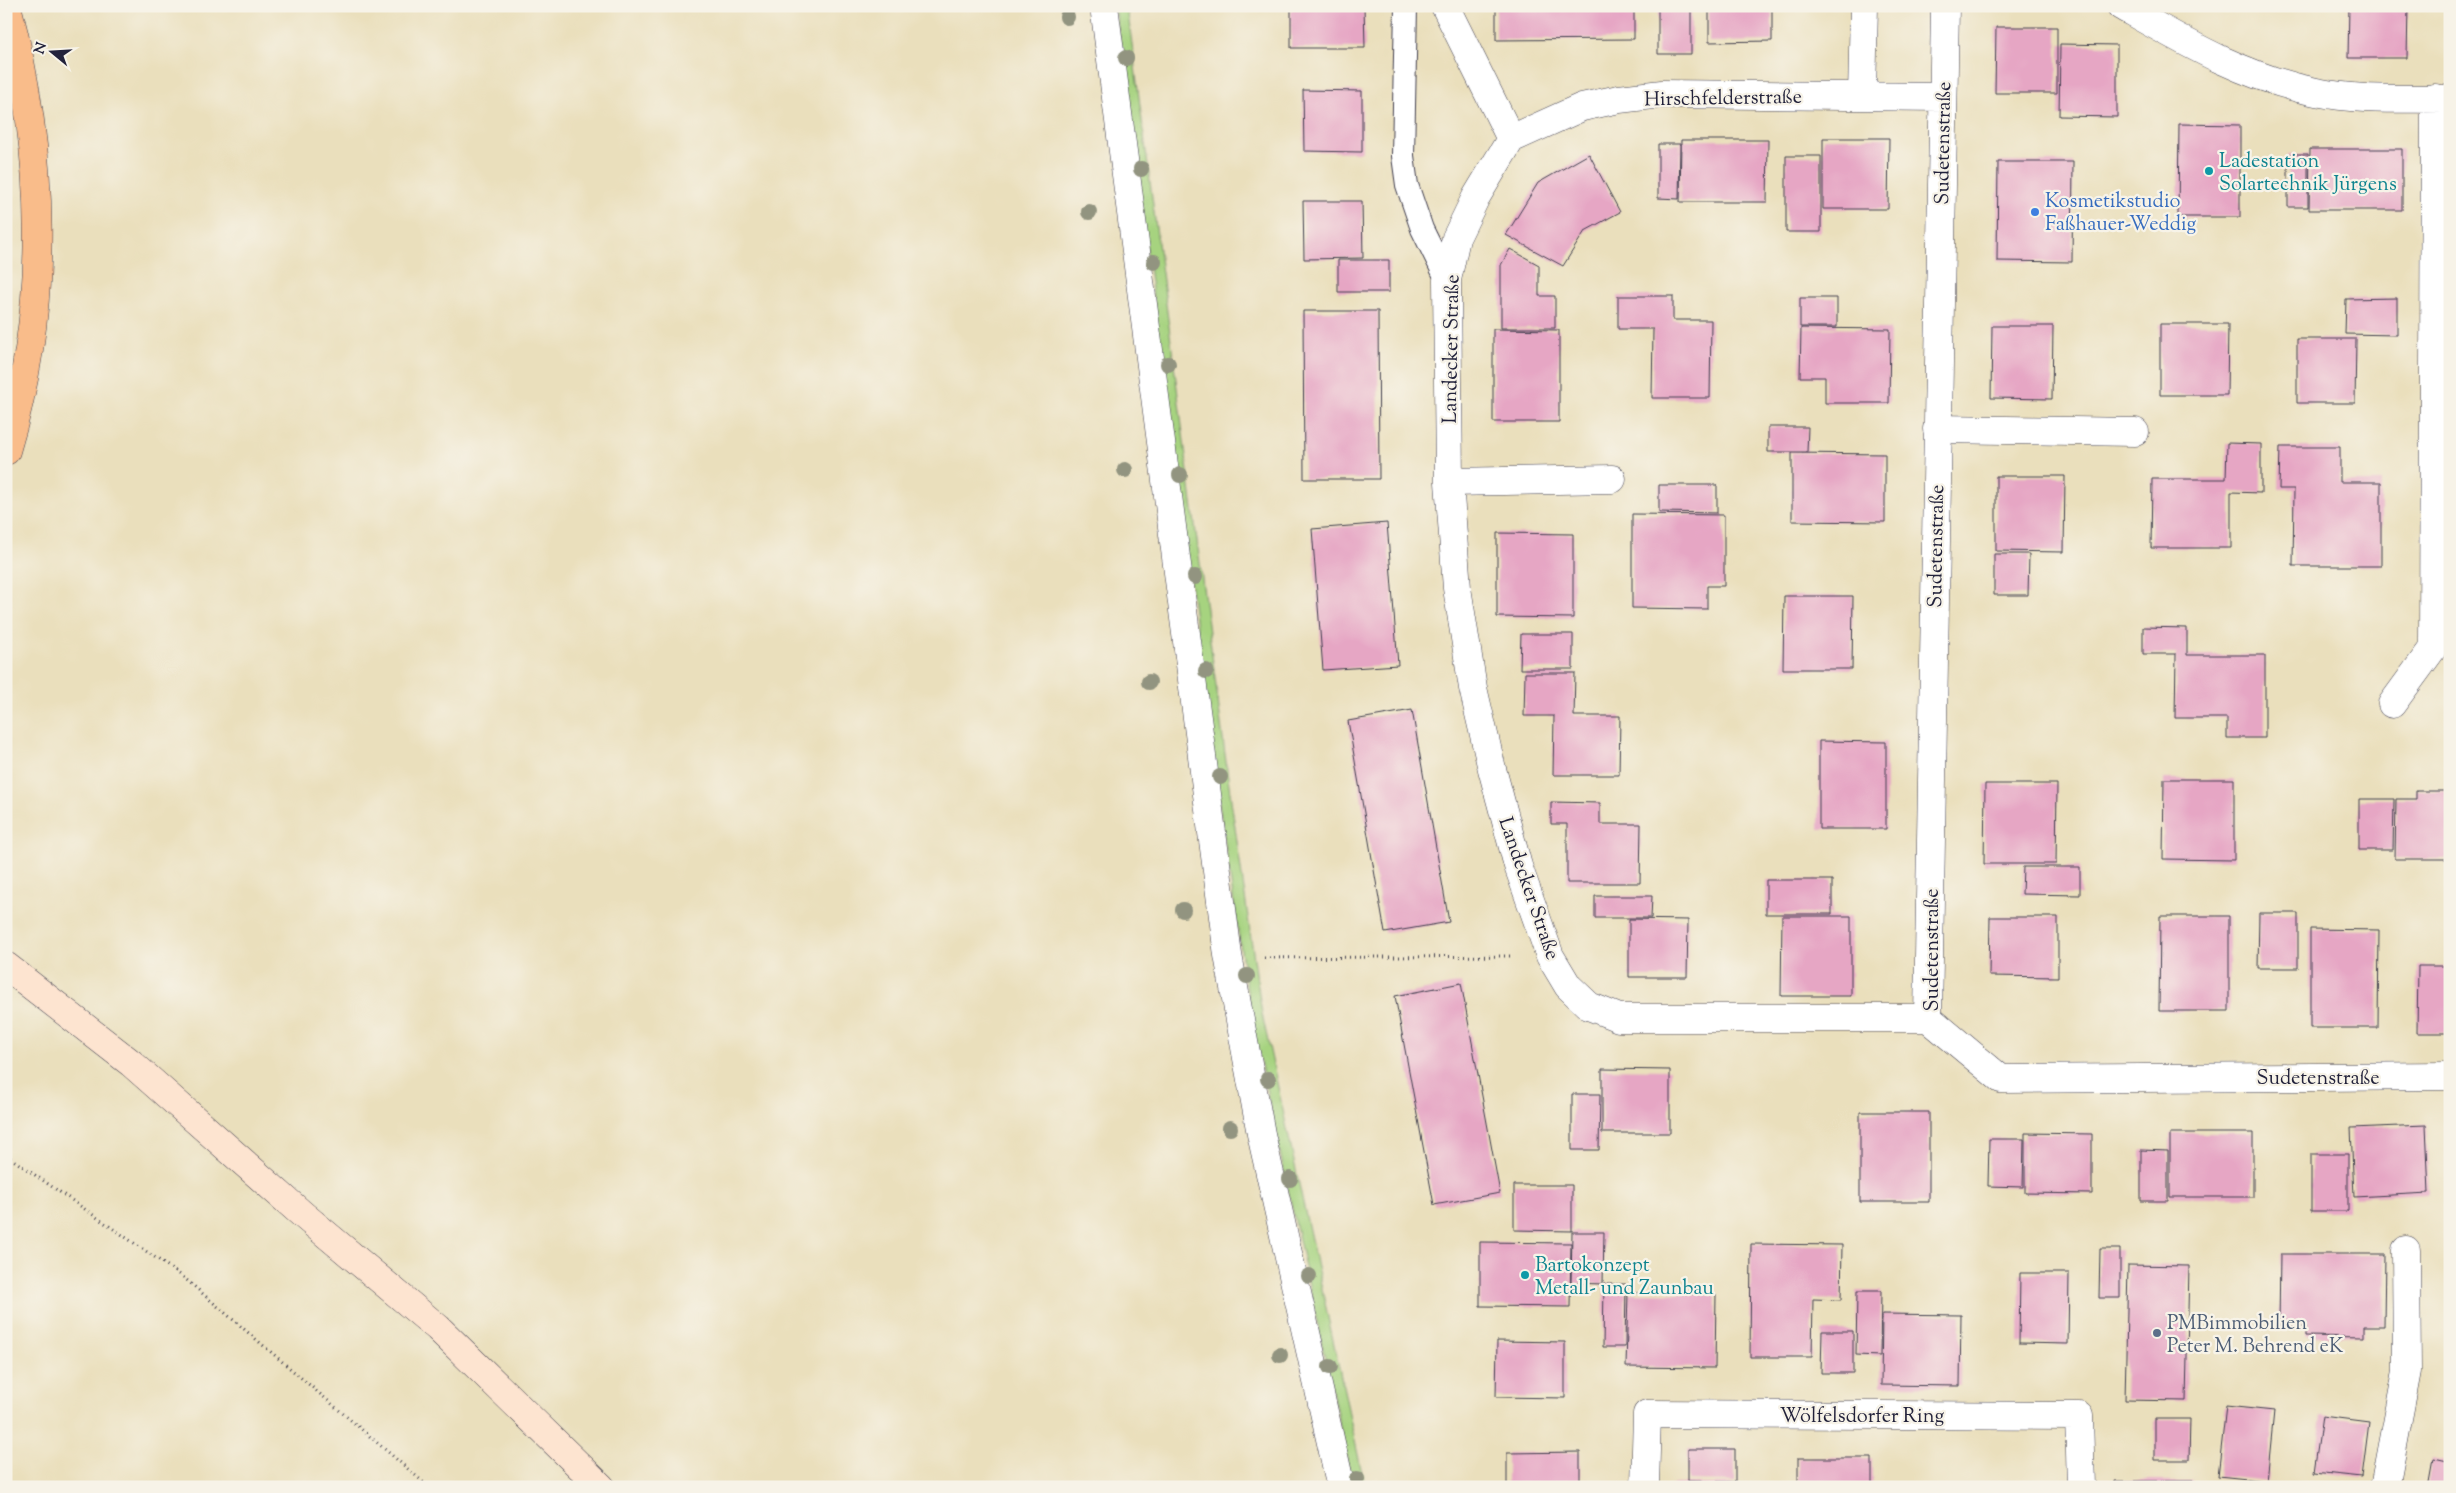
<svg xmlns="http://www.w3.org/2000/svg" width="2456" height="1493" viewBox="0 0 2456 1493" font-family="'Sorts Mill Goudy',serif">
  <style>
    .green { fill: #a6d37f; stroke: #647a5d }
    .building { fill: #e6a6c4 }
    .lines { fill: none; stroke-linecap: round; stroke-linejoin: round }
    .service-casing { stroke: #403e4e; stroke-width: 24 }
    .minor-casing { stroke: #403e4e; stroke-width: 29 }
    .tertiary-casing { stroke: #403e4e; stroke-width: 29 }
    .secondary-casing { stroke: #403e4e; stroke-width: 29 }
    .motorway-casing { stroke: #403e4e; stroke-width: 29 }
    .path { stroke: #403e4e; stroke-width: 3; stroke-dasharray: 1 4; stroke-linecap: butt }
    .service { stroke: #fff; stroke-width: 22 }
    .minor { stroke: #fff; stroke-width: 28 }
    .tertiary { stroke: #fff; stroke-width: 28 }
    .secondary { stroke: #fde4d0; stroke-width: 28 }
    .motorway { stroke: #f9bc8a; stroke-width: 28 }
    .tree { fill: #929480 }
    .culture-dot { fill: #0f9aa8; stroke: #f7f3e8; stroke-width: 2 }
    .shop-dot { fill: #3f7fe0; stroke: #f7f3e8; stroke-width: 2 }
    .service-dot { fill: #5c6f8a; stroke: #f7f3e8; stroke-width: 2 }
    .labels { text-anchor: middle; stroke-width: 4.5; stroke-linejoin: round; paint-order: stroke }
    .street-label { font-size: 20px; fill: #22223b; stroke: #f7f3e8 }
    .culture-label { font-size: 20px; fill: #0d838f; stroke: #f7f3e8; text-anchor: start }
    .shop-label { font-size: 20px; fill: #366cbe; stroke: #f7f3e8; text-anchor: start }
    .service-label { font-size: 20px; fill: #4e5e75; stroke: #f7f3e8; text-anchor: start }
  </style>
  <rect width="100%" height="100%" fill="#f7f3e8"/>
  <filter id="ink" filterUnits="userSpaceOnUse"><feTurbulence type="fractalNoise" baseFrequency=".02" numOctaves="2"/><feDisplacementMap in="SourceGraphic" scale="10" xChannelSelector="R" yChannelSelector="G"/><feConvolveMatrix kernelMatrix="1 2 1 2 8 2 1 2 1" color-interpolation-filters="sRGB"/></filter>
  <filter id="wash" filterUnits="userSpaceOnUse"><feTurbulence type="fractalNoise" baseFrequency=".0096" numOctaves="4" result="noise"/><feDisplacementMap in="SourceGraphic" scale="20" xChannelSelector="R" yChannelSelector="G"/><feGaussianBlur stdDeviation="1.12" result="paint"/><feColorMatrix in="noise" values="0 0 0 0 0 0 0 0 0 0 0 0 0 0 0 0 0 1.4 0 .05"/><feComposite in="paint" operator="in"/></filter>
  <g filter="url(#wash)">
    <rect width="100%" height="100%" fill="#eadfbc"/>
    <!-- green -->
    <path class="green" d="M1115,6h12l104,794 31,214 103,473h-12l-101,-463 -33,-221z"/>
    <g id="blocks">
      <!-- building -->
      <path class="building" d="M1291,6h73l1,42h-74z
        M1496,6h138v33l-138,1z
        M1635,6h23v2l-23,1z
        M1709,6h63v35l-63,1z
        M2349,6h59l-1,52h-59z
        M1658,8h33v46h-33z
        M1996,27h61v66h-62z
        M2060,44l57,1v72l-58,-1z
        M1303,90l59,1v61l-58,-1z
        M2179,124l61,1v92h-62z
        M1823,138h66l-1,71h-65z
        M1681,140h87l-1,62h-87z
        M1658,144h22l-1,55 -21,-1z
        M2310,149h92v61h-93z
        M1589,154l31,58 -35,19 -22,35 -57,-31 32,-52z
        M2288,154h20v53h-20z
        M1786,156h35v76h-35z
        M1998,162h75l-1,100 -75,-1z
        M1303,201h59l1,57 -59,1z
        M1510,249l29,16v31h16v32h-54v-63z
        M1338,260h51v32h-51z
        M1618,296h55v24h38l-1,78h-58l1,-69h-35z
        M1800,298h37v29h-37z
        M2397,298v37l-52,-1 1,-35z
        M1303,311h75l1,168h-75z
        M2160,324h68l-1,71h-67z
        M1992,326h61l-1,73 -61,-1z
        M1801,328l89,1 -1,74h-64v-26h-25z
        M1493,329l66,1v92h-66z
        M2297,339h59l-1,64h-58z
        M1768,427h40l-1,25h-39z
        M2227,443l34,1v49l-30,-1v56h-80l1,-69h74z
        M2280,447h60v35h41v84h-88l1,-77h-15z
        M1792,453l93,1v68l-93,-1z
        M1996,476h69l-1,76 -68,-1z
        M1659,485h58v28l-58,-1z
        M1632,514l92,1v71h-17v23l-75,-1z
        M1387,523l11,142 -75,5 -11,-141z
        M1497,533l76,1v84l-76,-1z
        M1994,554h35l-1,41h-34z
        M1784,596h69l-1,73h-69z
        M2143,627l44,1v27h78v83h-38v-20h-52l1,-64h-33z
        M1521,634h52v35h-53z
        M1525,673h50l-1,43h46l-1,59h-66l1,-59h-30z
        M1412,710l37,212 -64,11 -37,-212z
        M1819,741l67,1v87h-67z
        M2164,779h70v81l-71,-1z
        M1985,784h72l-1,80h-72z
        M2416,791h34v68h-55l1,-60h20z
        M2359,799h35l-1,51h-34z
        M1551,802l49,1v21h41l-1,59h-73v-59h-16z
        M2023,867h57v28l-58,-1z
        M1766,880h66v34h-66z
        M1595,896h57l-1,22h-56z
        M2259,913h39v55h-40z
        M1782,916h69v80h-70z
        M2160,916h69v95h-70z
        M1990,917h68v60l-69,-1z
        M1629,919l59,1 -1,57h-58z
        M2310,929l69,1 -1,98h-68z
        M2418,966h32v67h-33z
        M1461,983l39,210 -66,12 -39,-209z
        M1602,1069l68,1v63h-68z
        M1572,1094h28l-1,56h-27z
        M1860,1112h69v90h-69z
        M2426,1125l3,68 -75,4 -3,-69z
        M2025,1133l67,1v60l-67,-1z
        M2170,1133h83v64h-83z
        M1989,1139h35l-1,48 -35,-1z
        M2141,1150l27,1v50h-27z
        M2311,1154h37v57h-37z
        M1514,1185h58v46l-58,-1z
        M2446,1186h4v42h-2z
        M1572,1232h32l-1,52 -32,-1z
        M1480,1242l91,1 -1,64 -90,-1z
        M1751,1244l91,1 -1,55 -28,-1 -1,58h-62z
        M2100,1249h20v49h-21z
        M2280,1254h105l-1,72h-20v11l-58,-1v-10h-27z
        M2128,1265l61,1 -3,135 -61,-1z
        M2020,1273h49l-1,71 -49,-1z
        M1604,1284h22l-1,63h-22z
        M1857,1291h24l-1,65 -24,-1z
        M1628,1293l88,1 -1,74 -89,-1z
        M1882,1314l79,1 -1,71 -79,-1z
        M1822,1331h31v42h-32z
        M1497,1341l68,1v56l-69,-1z
        M2226,1406l48,5 -7,70 -49,-5z
        M2322,1416l47,6 -7,55 -48,-5z
        M2155,1419h35l-1,41h-34z
        M1688,1449h47v33l-47,-1z
        M1580,1452v35h-73v-34z
        M1798,1458h74v29h-74z
        M2432,1459l18,4v24h-23z
        M2115,1481h78v6h-78z
        M1671,1484h61v3h-61z"/>
    </g>
  </g>
  <g filter="url(#ink)">
    <use href="#blocks" fill-opacity="0" stroke="#403e4e" stroke-width="1"/>
    <g class="lines">
      <!-- service casing -->
      <g class="service-casing">
        <path id="service" d="M1406,6l-3,150 4,29 15,44 25,51"/>
      </g>
      <!-- minor casing -->
      <g class="minor-casing">
        <path id="minor" d="M1445,6l66,133 -35,58 -20,41 -9,42 2,202 8,106 16,100 19,81 26,97 32,90 18,30 21,20 30,12h309
          M1945,6l-17,1012 73,61 449,-3
          M2121,6c62,35 124,72 195,86 43,9 90,6 134,7
          M1862,96l2,-90
          M1511,139l71,-32 37,-8 43,-5 281,3
          M1937,429l198,3
          M1449,482l163,-3
          M2392,704l41,-56 2,-550
          M1645,1487l2,-73 432,2 2,71
          M2385,1487l22,-116 -1,-121"/>
      </g>
      <!-- tertiary casing -->
      <g class="tertiary-casing">
        <path id="tertiary" d="M1104,6l124,949 33,179 80,353"/>
      </g>
      <!-- secondary casing -->
      <g class="secondary-casing">
        <path id="secondary" d="M6,966l125,97 171,151 136,114 163,159"/>
      </g>
      <!-- motorway casing -->
      <g class="motorway-casing">
        <path id="motorway" d="M6,451c44,-144 40,-299 1,-445"/>
      </g>
      <!-- path -->
      <path class="path" d="M1264,958l249,-2
        M6,1155l176,121 247,211"/>
      <!-- service -->
      <use href="#service" class="service"/>
      <!-- minor -->
      <use href="#minor" class="minor"/>
      <!-- tertiary -->
      <use href="#tertiary" class="tertiary"/>
      <!-- secondary -->
      <use href="#secondary" class="secondary"/>
      <!-- motorway -->
      <use href="#motorway" class="motorway"/>
    </g>
    <!-- trees -->
    <g class="tree">
      <circle cx="1067" cy="17" r="8"/>
      <circle cx="1126" cy="58" r="8"/>
      <circle cx="1141" cy="169" r="8"/>
      <circle cx="1089" cy="212" r="8"/>
      <circle cx="1154" cy="262" r="8"/>
      <circle cx="1168" cy="364" r="8"/>
      <circle cx="1125" cy="470" r="8"/>
      <circle cx="1180" cy="475" r="8"/>
      <circle cx="1195" cy="577" r="8"/>
      <circle cx="1206" cy="671" r="8"/>
      <circle cx="1149" cy="682" r="8"/>
      <circle cx="1220" cy="777" r="8"/>
      <circle cx="1183" cy="910" r="8"/>
      <circle cx="1247" cy="976" r="8"/>
      <circle cx="1268" cy="1079" r="8"/>
      <circle cx="1230" cy="1128" r="8"/>
      <circle cx="1290" cy="1179" r="8"/>
      <circle cx="1309" cy="1276" r="8"/>
      <circle cx="1280" cy="1355" r="8"/>
      <circle cx="1330" cy="1367" r="8"/>
      <circle cx="1357" cy="1479" r="8"/>
    </g>
  </g>
  <!-- markers -->
  <g class="culture-dot">
    <circle cx="2209" cy="171" r="5"/>
    <circle cx="1525" cy="1275" r="5"/>
  </g>
  <circle class="shop-dot" cx="2035" cy="212" r="5"/>
  <circle class="service-dot" cx="2157" cy="1333" r="5"/>
  <g class="labels">
    <!-- street labels -->
    <g class="street-label">
      <text transform="translate(1723 97) rotate(-1)" y="7">Hirschfelderstraße</text>
      <text transform="translate(1942 143) rotate(-89)" y="7">Sudetenstraße</text>
      <text transform="translate(1450 349) rotate(-89)" y="7">Landecker Straße</text>
      <text transform="translate(1935 546) rotate(-89)" y="7">Sudetenstraße</text>
      <text transform="translate(1530 888) rotate(71)" y="7">Landecker Straße</text>
      <text transform="translate(1931 950) rotate(-90)" y="7">Sudetenstraße</text>
      <text x="2318" y="1084">Sudetenstraße</text>
      <text x="1862" y="1422">Wölfelsdorfer Ring</text>
    </g>
    <!-- culture labels -->
    <g class="culture-label">
      <text x="2219" y="167">Ladestation<tspan x="2219" dy="23">Solartechnik Jürgens</tspan></text>
      <text x="1535" y="1271">Bartokonzept<tspan x="1535" dy="23">Metall- und Zaunbau</tspan></text>
    </g>
    <!-- shop labels -->
    <g class="shop-label">
      <text x="2045" y="207">Kosmetikstudio<tspan x="2045" dy="23">Faßhauer-Weddig</tspan></text>
    </g>
    <!-- service labels -->
    <g class="service-label">
      <text x="2167" y="1329">PMBimmobilien<tspan x="2167" dy="23">Peter M. Behrend eK</tspan></text>
    </g>
  </g>
  <!-- margin -->
  <rect width="2456" height="1493" fill="none" stroke="#f7f3e8" stroke-width="25"/>
  <!-- north arrow -->
  <g transform="translate(52 52) rotate(288)" stroke="#f7f3e8" stroke-width="4" paint-order="stroke">
  <path d="M0-4L9 19L0 12L-9 19Z" fill="#22223b"/>
  <text y="-8" font-size="14" font-weight="bold" text-anchor="middle" fill="#22223b">N</text>
  </g>
</svg>
